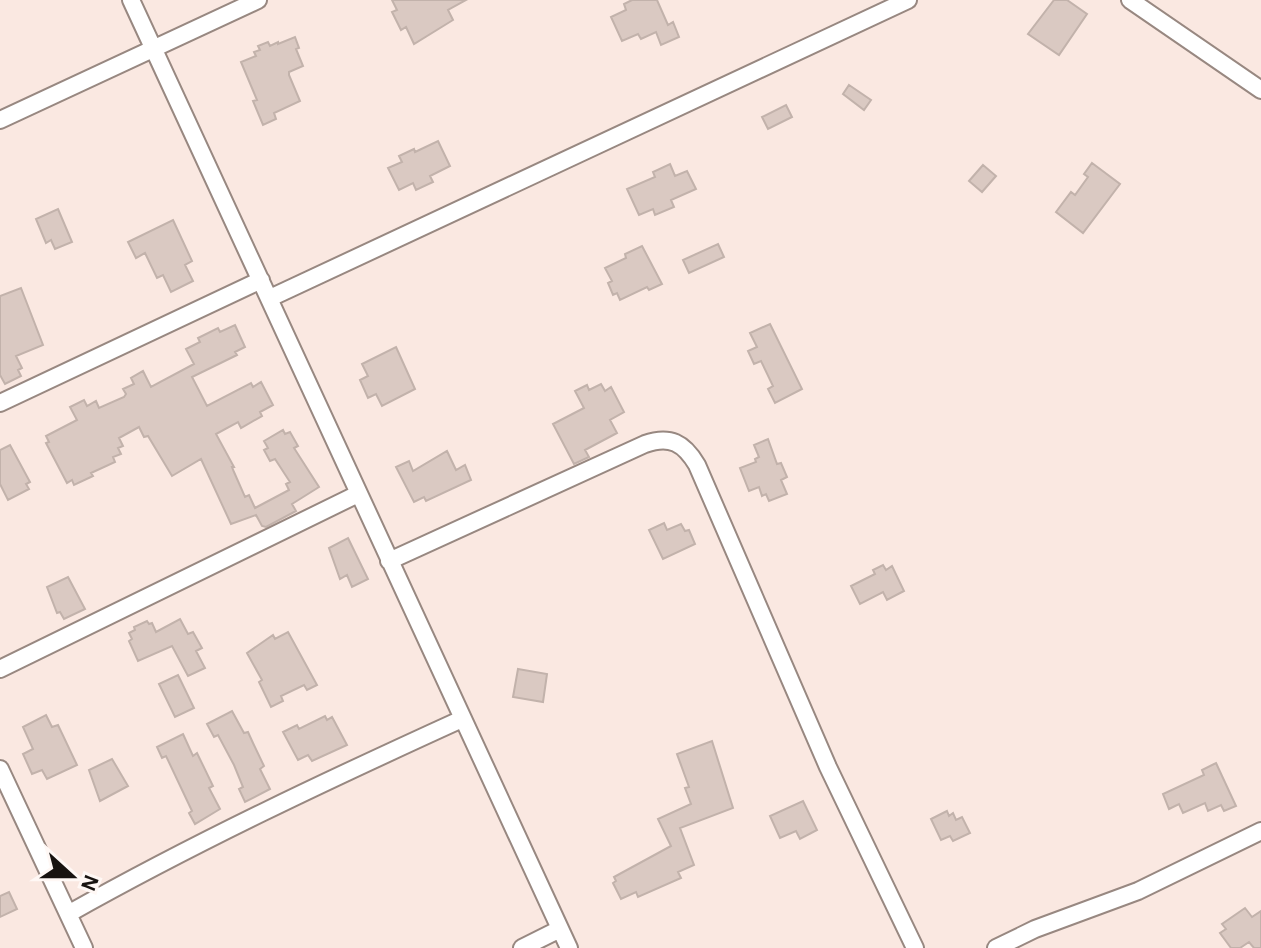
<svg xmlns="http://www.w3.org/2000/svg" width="1261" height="948" viewBox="0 0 1261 948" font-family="'Alegreya Sans',sans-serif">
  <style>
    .building { fill: #dac9c2; stroke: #c2b2ab; stroke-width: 2 }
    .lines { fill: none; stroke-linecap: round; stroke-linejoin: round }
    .minor-casing { stroke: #988881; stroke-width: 20 }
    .minor { stroke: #fff; stroke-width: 16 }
  </style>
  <rect width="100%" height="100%" fill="#fae8e1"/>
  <!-- building -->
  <path class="building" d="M392,0h74l-18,10 5,10 -39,24 -8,-17 -5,3 -9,-18 5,-2z
    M632,0h25l11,25 5,-3 6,15 -18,8 -5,-13 -15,7 -3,-5 -16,7 -11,-24 15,-7 -2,-6z
    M1054,0h13l20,14 -28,41 -31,-21z
    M295,37l4,11 -3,1 7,17 -14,6v3l11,26 -26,12 2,6 -13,6 -10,-24 4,-1 -16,-38 15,-6 -2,-4 6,-2 -2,-4 10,-4 2,4 8,-4v2z
    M849,85l22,15 -7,10 -21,-16z
    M786,105l6,12 -24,12 -6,-12z
    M438,141l12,25 -20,10 3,6 -17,8 -3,-7 -14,7 -11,-22 14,-6 -3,-6 15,-7 1,3z
    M1092,163l28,21 -37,49 -27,-21 15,-20 4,3 13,-18 -4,-3z
    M670,164l5,12 12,-5 9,18 -25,11 3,7 -19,8 -2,-6 -14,6 -12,-26 28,-12 -2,-5z
    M983,165l13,11 -14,16 -13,-11z
    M58,209l14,33 -17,7 -4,-9 -5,3 -10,-24z
    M173,220l19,41 -7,4 8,16 -22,11 -8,-17 -6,3 -12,-25 -9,5 -8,-16z
    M718,244l6,13 -35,16 -6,-13z
    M642,246l20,38 -13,6 -2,-3 -27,13 -3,-7 -4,2 -5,-12 4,-2 -7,-13 21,-10 -1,-4z
    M21,288l22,57 -27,11 6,12 -4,2 3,6 -16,8 -5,-9v-79z
    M770,324l32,65 -27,14 -7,-14 5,-3 -12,-25 -7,3 -6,-13 9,-4 -7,-14z
    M235,325l10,22 -10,5 2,3 -45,22 15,29 44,-23 2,4 8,-5 12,23 -13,7 2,4 -21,12 -3,-6 -22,12 18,33h-2l2,5 11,25 4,-2 6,13 34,-18 -3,-6 4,-2 -15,-23 -5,2 -6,-11 4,-2 -4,-7 19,-11 2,4 5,-2 8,14 -4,2 25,39 -27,17 4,7 -30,16 -4,-1 -6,-11 -25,9 -30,-65 -29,17 -24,-40 -4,1 -5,-10 -20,11 4,8 -5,2 3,6 -8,3 2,5 -24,11 2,3 -19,9 -2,-5 -5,3 -21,-40 3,-1 -3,-6 31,-16 -7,-13 14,-7 3,6 9,-5 3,7 25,-11 2,-3 -3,-5 11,-5 -3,-6 12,-7 8,16 43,-23 -8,-15 14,-7 -2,-4 20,-10 2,4z
    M396,347l19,42 -33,17 -6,-12 -8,4 -8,-18 8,-4 -6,-12z
    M601,384l4,7 6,-4 13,25 -14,8 7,13 -32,17 4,7 -15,7 -21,-40 31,-16 -9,-17 12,-6 2,5z
    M768,439l9,25 4,-1 6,14 -6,3 6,14 -18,7 -3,-7 -4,2 -3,-9 -10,4 -9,-23 16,-6 -1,-3 4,-2 -5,-12z
    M10,445l20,37 -4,2 3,5 -21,11 -8,-16v-34z
    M447,451l9,19 9,-5 6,15 -45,21 -2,-4 -10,5 -18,-35 13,-6 4,10z
    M664,523l3,7 14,-6 4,7 4,-1 6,14 -32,15 -14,-29z
    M348,538l20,41 -16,8 -5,-12 -7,4 -11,-31z
    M883,565l3,5 6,-4 12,25 -17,9 -4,-8 -23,12 -9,-18 24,-12 -2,-4z
    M68,577l17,32 -21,10 -4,-7 -3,1 -10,-26z
    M180,619l8,15 5,-2 9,16 -6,3 9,17 -17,8 -16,-30 -34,15 -9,-20 3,-2 -3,-6 6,-3 -1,-3 13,-6 2,3 3,-1 4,9z
    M288,632l29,53 -10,5 -3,-5 -23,11 2,5 -12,6 -12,-25 3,-2 -15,-27 26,-18 2,4z
    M518,669l29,5 -4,28 -30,-5z
    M178,675l16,33 -19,9 -16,-33z
    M232,711l12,22 4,-1 5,11 11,23 -4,3 10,20 -25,13 -6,-13 4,-2 -9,-22 -16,-30 -4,2 -7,-13z
    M46,715l6,12 6,-2 19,40 -30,14 -5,-9 -10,4 -9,-20 10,-5 -10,-22z
    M325,716l2,4 5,-3 15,28 -35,16 -4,-6 -10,5 -15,-28 14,-7 2,4z
    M183,734l10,22 4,-3 16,33 -4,2 11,21 -25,15 -6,-11 3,-2 -26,-55 -4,2 -5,-11z
    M712,741l21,67 -53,20 14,37 -16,7 3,6 -43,19 -2,-5 -15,7 -8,-16 3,-2 -2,-4 57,-31 -13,-27 33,-15 -6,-16 4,-1 -12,-33z
    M112,759l16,27 -28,15 -11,-31z
    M1216,763l20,43 -12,5 -3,-6 -13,6 -3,-8 -22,10 -4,-9 -10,5 -6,-15 41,-19 -2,-5z
    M803,801l14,29 -17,9 -4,-8 -16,7 -10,-22z
    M947,811l2,5 4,-3 3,7 6,-3 8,16 -17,8 -3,-5 -9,4 -10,-21z
    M9,892l8,17 -17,8v-21z
    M1245,908l7,9 9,-6v37h-7l-5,-6 -9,6h-9l-11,-15 6,-4 -4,-5z"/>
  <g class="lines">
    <!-- minor casing -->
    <g class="minor-casing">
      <path id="minor" d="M131,0l438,948
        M1130,0l131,90
        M0,120l258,-120
        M270,298l638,-298
        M0,403l261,-123
        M389,561l256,-117c25,-9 39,-1 52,21l131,302 87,181
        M0,669l358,-175
        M0,769l84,179
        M68,914c128,-72 260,-134 394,-195
        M522,948l38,-19
        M996,948l39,-19 103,-38 123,-60"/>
    </g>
    <!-- minor -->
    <use href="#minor" class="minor"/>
  </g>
  <!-- north arrow -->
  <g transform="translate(72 876) rotate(111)" stroke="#fff8f5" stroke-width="6" paint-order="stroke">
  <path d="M0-6L14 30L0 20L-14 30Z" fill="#181310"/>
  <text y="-12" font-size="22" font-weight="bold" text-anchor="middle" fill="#181310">N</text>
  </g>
</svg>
